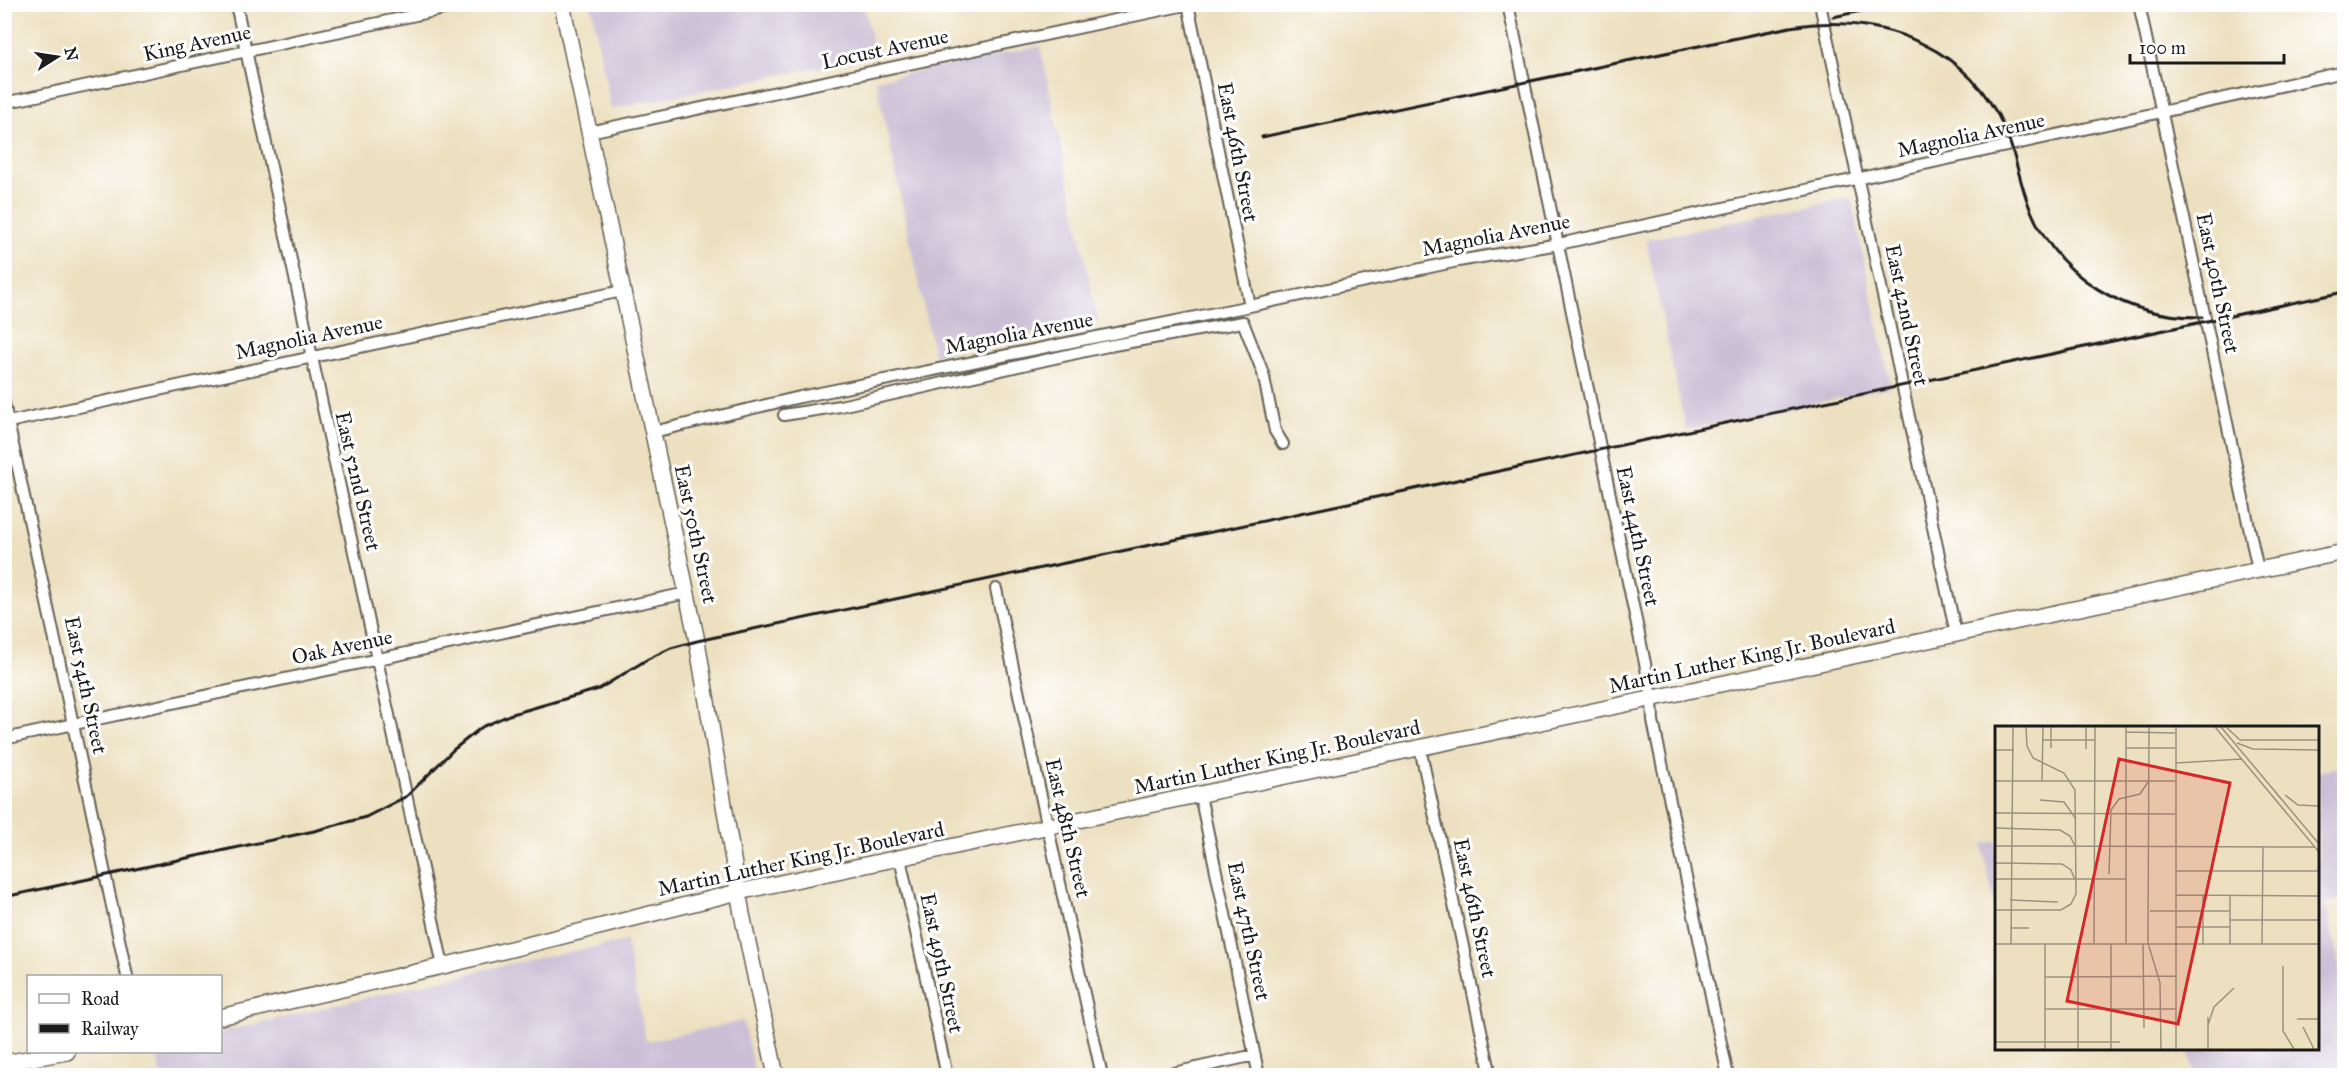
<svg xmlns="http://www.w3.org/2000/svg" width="2349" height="1080" viewBox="0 0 2349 1080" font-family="'IM FELL Great Primer',serif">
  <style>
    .industrial { fill: #cbbfd5 }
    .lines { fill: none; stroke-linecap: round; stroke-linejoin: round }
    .street-casing { stroke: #656155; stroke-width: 14 }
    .secondary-casing { stroke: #656155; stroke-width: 18 }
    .street { stroke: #fff; stroke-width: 10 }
    .secondary { stroke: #fff; stroke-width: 15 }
    .rail { stroke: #1c1c1c; stroke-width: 3 }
    .labels { text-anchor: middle; stroke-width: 6; stroke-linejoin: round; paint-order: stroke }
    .street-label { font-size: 21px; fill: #1c1c1c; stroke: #fff }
    .inset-road { fill: none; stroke: #99927e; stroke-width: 1.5 }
    .view { fill: #d62828; fill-opacity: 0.15; stroke: #d62828; stroke-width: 3 }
    .inset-edge { fill: none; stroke: #1c1c1c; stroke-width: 3 }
  </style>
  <rect width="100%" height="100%" fill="#fff"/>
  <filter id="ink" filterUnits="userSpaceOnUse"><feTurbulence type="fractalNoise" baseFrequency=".0167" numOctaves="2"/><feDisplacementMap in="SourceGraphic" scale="12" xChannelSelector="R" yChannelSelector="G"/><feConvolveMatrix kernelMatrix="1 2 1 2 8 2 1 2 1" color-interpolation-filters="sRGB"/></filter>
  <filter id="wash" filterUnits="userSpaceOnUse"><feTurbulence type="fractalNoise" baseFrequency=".008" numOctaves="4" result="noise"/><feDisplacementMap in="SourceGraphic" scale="24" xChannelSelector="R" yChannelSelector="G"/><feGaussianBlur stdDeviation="1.35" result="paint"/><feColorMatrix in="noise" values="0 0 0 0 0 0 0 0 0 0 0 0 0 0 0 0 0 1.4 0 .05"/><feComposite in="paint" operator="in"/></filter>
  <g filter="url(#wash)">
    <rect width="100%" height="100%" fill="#ede0c0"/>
    <!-- industrial -->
    <path class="industrial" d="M591,5h273l11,51 -264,53z
      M1040,46l58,274 -164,35 -58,-275z
      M1851,197l40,190 -205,43 -40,-190z
      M2344,766v133l-18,4 18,85v87h-150l-6,-26 130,-1v-276z
      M1996,841v71l-14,-68z
      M626,941l20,100 97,-20 12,54h-594l-5,-23h64l1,-20 296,-70z"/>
  </g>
  <g filter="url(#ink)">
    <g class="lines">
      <!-- street casing -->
      <g class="street-casing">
        <path id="street" d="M236,4l207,962
          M1188,4l62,302
          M1508,4l139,669 5,25 1,23 75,355
          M1820,4l136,630
          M2139,4l119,566
          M4,103l463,-99
          M589,132l601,-128
          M4,403l123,573
          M784,415l56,-9 268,-60 135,-24 20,51 12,58 8,13
          M4,423l618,-132
          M653,432l147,-35 450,-91 208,-45 101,-17 785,-172
          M996,589l106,487
          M4,739l683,-146
          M1420,748l71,328
          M1200,795l59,281
          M900,858l47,218
          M1160,1076l95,-21"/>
      </g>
      <!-- secondary casing -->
      <g class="secondary-casing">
        <path id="secondary" d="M562,4l135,637 45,273 34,162
          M220,1017l223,-51 295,-74 1606,-340
          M4,1063l63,-11"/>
      </g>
      <!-- street -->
      <use href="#street" class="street"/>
      <!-- secondary -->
      <use href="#secondary" class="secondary"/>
      <!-- rail -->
      <path class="rail" d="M1833,17l61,-13
        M1262,137l528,-110c82,-13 165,12 208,88 17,31 19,60 31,91 28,72 97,112 173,111
        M4,897l310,-66 52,-14 41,-21 46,-46 29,-23 27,-12 90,-26 49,-30 23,-11 26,-7 1647,-349"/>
    </g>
  </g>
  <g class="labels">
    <!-- street labels -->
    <g class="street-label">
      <text transform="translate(197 43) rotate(-12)" y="7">King Avenue</text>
      <text transform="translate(885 49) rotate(-12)" y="7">Locust Avenue</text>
      <text transform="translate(1971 135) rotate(-12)" y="7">Magnolia Avenue</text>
      <text transform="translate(1238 152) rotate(79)" y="7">East 46th Street</text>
      <text transform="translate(1496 235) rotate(-11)" y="7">Magnolia Avenue</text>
      <text transform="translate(2218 283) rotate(78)" y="7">East 40th Street</text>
      <text transform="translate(1907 315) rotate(78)" y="7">East 42nd Street</text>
      <text transform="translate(1019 333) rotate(-11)" y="7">Magnolia Avenue</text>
      <text transform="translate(309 337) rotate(-12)" y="7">Magnolia Avenue</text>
      <text transform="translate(358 481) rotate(77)" y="7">East 52nd Street</text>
      <text transform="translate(696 534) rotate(78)" y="7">East 50th Street</text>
      <text transform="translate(1638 536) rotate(78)" y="7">East 44th Street</text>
      <text transform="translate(342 647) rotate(-12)" y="7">Oak Avenue</text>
      <text transform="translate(1752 656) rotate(-12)" y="7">Martin Luther King Jr. Boulevard</text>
      <text transform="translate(86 685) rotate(78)" y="7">East 54th Street</text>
      <text transform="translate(1277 757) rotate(-12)" y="7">Martin Luther King Jr. Boulevard</text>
      <text transform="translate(1068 828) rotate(77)" y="7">East 48th Street</text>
      <text transform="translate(801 859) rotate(-12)" y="7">Martin Luther King Jr. Boulevard</text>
      <text transform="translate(1475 908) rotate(78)" y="7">East 46th Street</text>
      <text transform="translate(1249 931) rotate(78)" y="7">East 47th Street</text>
      <text transform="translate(942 963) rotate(78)" y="7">East 49th Street</text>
    </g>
  </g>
  <!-- overview -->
  <g transform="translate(1995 726)">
    <rect width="324" height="324" fill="#ede0c0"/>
    <path class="inset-road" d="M56,1v21M91,1v22M154,1l-1,216 12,40 1,66M181,1v322M220,1l104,125M226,1l98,117M231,1l14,13M131,6l49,1M48,14h52M245,14h79M242,17l16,6 66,1M131,22h49M0,24h19M181,37l66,-4M0,55h180M47,55l1,-54M290,69l13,10 21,1M45,74l24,2 12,17M0,87l180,1M0,102l65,2 10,6 5,10M0,120l320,1M0,137l67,1 9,6 4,10M181,145h143M114,148l2,-64 8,-11 21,-5 8,-12M0,153h131M181,169l143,1M235,169v50M15,174l48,2M0,184h66l10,-6 5,-10 -1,-104 -11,-17 -31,-15 -6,-12 -1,-19M155,185h80M235,194h89M181,201h54M16,202h18M99,217l1,-216M131,217v-216M0,218h324M16,218l2,-217M116,218v105M148,218l1,84M267,218l1,-97M208,219v-50M288,240v65l11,18M50,251l131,-1M50,283h131M213,291v32M302,293h22M213,299l6,-18 20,-19M308,301l11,22M0,316h125M50,323v-105M83,323v-105"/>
    <path class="view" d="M124,33l111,24 -52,241 -111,-23z"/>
    <rect width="324" height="324" class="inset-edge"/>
  </g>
  <!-- margin -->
  <rect width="2349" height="1080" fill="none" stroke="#fff" stroke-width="24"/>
  <!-- legend -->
  <rect x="27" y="975" width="195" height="78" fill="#ffffff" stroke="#a4a4a4" stroke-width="1.5"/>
  <rect x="39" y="994" width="30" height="9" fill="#ffffff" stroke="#a4a4a4" stroke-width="1.5"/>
  <text x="81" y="1005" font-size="18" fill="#1c1c1c">Road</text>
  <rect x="39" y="1024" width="30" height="9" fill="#1c1c1c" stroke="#a4a4a4" stroke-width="1.5"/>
  <text x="81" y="1035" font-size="18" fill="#1c1c1c">Railway</text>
  <!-- north arrow -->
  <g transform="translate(57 57) rotate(78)" stroke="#ffffff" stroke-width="4.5" paint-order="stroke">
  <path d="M0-4.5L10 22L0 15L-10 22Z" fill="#1c1c1c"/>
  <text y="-9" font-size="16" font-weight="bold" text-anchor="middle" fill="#1c1c1c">N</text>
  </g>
  <!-- scale -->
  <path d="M2130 54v9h154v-9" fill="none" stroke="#1c1c1c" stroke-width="3"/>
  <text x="2139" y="54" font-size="18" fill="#1c1c1c" stroke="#ffffff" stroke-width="4.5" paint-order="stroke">100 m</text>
</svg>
